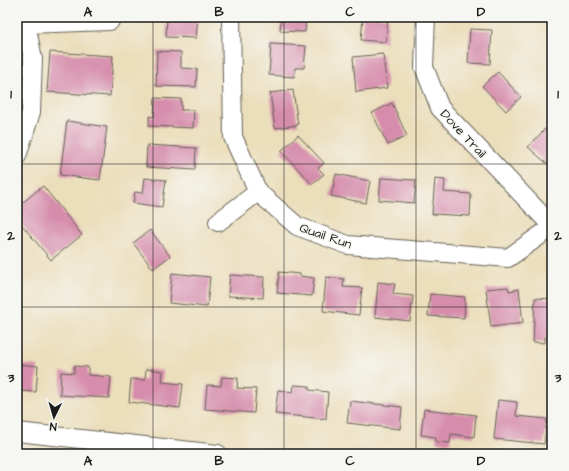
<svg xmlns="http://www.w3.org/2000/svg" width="569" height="471" viewBox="0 0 569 471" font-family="'Architects Daughter',sans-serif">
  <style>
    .building { fill: #d68dac }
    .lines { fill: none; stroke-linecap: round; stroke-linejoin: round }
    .street-casing { stroke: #646054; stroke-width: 20 }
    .street { stroke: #fff; stroke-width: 18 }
    .grid { fill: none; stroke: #1c1c1c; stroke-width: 1; stroke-opacity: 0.55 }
    .labels { text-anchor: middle; stroke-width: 3; stroke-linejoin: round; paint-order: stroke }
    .street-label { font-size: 13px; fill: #1c1c1c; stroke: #f6f6f2 }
    .neatline { fill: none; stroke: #1c1c1c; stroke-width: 1.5 }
    .grid-label { font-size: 13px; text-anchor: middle; font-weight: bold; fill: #1c1c1c }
  </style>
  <rect width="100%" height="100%" fill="#f6f6f2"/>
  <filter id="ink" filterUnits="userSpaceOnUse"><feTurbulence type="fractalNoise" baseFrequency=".025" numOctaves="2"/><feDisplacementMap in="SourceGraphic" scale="8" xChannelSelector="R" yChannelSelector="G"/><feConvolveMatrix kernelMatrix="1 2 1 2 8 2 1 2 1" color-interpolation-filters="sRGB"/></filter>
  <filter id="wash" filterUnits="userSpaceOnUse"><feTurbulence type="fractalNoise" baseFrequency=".012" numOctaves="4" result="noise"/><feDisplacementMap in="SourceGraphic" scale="16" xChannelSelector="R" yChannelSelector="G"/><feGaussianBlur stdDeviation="0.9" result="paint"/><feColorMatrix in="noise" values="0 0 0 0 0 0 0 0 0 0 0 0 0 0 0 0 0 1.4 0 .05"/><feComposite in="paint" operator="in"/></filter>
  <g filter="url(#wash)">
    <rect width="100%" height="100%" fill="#ebdebb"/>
    <g id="blocks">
      <!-- building -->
      <path class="building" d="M167,17h31l-2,21 -30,-1z
        M281,17h25l-1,15 -25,-1z
        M363,17h25l-2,25 -25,-2z
        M470,29l22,1 -2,34 -22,-1z
        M271,44l35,2 -2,22h-9l-1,9 -25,-2z
        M157,51l24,1v16l16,1 -1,18 -40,-1z
        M50,52l63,4 -3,40 -63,-4z
        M383,54l4,34 -31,4 -3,-35z
        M498,72l23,25 -15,14 -24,-25z
        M293,90l5,35 -23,3 -5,-35z
        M155,98l26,1v11h13l-1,18 -44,-2v-10l5,1z
        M392,103l15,33 -19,9 -16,-32z
        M67,121l40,6 -7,53 -40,-5z
        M545,129l7,7v32l-24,-21z
        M298,135l26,28 -6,5 6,6 -12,10 -31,-33z
        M147,145l49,3 -1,22 -49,-3z
        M336,174l34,7 -4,22 -35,-7z
        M145,178l21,2 -4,27 -29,-4 2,-11 8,1z
        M381,178l35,2 -2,23 -35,-3z
        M435,179l10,1 -1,12 27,2 -1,22 -38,-2z
        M43,186l39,49 -31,25 -34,-41v-12z
        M150,230l20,26 -17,13 -20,-26z
        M279,272l21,2v2l14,2 -2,18 -35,-3z
        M172,273l38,4 -3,30 -38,-4z
        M230,275l34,2 -1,21 -35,-2z
        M326,277l18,2 -1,8 19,1 -3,27 -36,-4z
        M378,282l17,2 -2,10 20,2 -3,25 -35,-4z
        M508,287l1,4 10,-2 4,34 -32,4 -5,-38z
        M430,294l35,3 -1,21 -36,-2z
        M535,298l17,1v38h-7v6l-12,-1z
        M17,364l21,2 -2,26 -19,-1z
        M74,366l14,1v8l23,2 -2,21 -49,-3 1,-23 13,1z
        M146,369l17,2 -1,11 21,2 -3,24 -51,-6 2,-23 14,1z
        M222,377l16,1 -1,10 19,1 -2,24 -49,-4 2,-24 14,1z
        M294,385l15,1v4l19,2 -2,27 -51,-5 3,-24 15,2z
        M498,400l19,2 -1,14 31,3 -3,25 -50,-5z
        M350,401l52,6 -2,22 -53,-6z
        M424,409l52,6 -2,22 -23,-3 -1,9 -14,-1v-5l-15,-2z"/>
    </g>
  </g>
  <g filter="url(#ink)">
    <use href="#blocks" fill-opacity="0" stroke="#646054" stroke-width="1"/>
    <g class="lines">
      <!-- street casing -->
      <g class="street-casing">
        <path id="street" d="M231,17l2,120 25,55 39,34 51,19 160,13 44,-31
          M426,17l-2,50 16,41 112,118
          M17,20l9,4 7,35 -2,53 -14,44
          M26,24l84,-3
          M218,222l40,-30
          M17,432l201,22"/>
      </g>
      <!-- street -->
      <use href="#street" class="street"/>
    </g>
  </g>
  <!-- grid -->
  <path class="grid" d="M153,17v437M284,17v437M416,17v437M17,164h535M17,307h535"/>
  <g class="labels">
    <!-- street labels -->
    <g class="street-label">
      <text transform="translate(464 133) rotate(47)" y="5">Dove Trail</text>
      <text transform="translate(326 235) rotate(19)" y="5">Quail Run</text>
    </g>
  </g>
  <!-- margin -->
  <rect width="569" height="471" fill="none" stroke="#f6f6f2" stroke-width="44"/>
  <!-- north arrow -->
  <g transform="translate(54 417) rotate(185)" stroke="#f6f6f2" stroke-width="3" paint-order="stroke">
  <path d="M0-3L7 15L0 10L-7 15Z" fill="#1c1c1c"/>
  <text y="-6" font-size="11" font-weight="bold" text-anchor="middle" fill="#1c1c1c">N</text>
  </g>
  <rect x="22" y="22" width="525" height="427" class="neatline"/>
  <g class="grid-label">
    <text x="88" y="16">A</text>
    <text x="219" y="16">B</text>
    <text x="350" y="16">C</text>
    <text x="481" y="16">D</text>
    <text x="11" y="98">1</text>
    <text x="558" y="98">1</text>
    <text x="11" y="240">2</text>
    <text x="558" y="240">2</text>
    <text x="11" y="382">3</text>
    <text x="558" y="382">3</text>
    <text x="88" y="465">A</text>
    <text x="219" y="465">B</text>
    <text x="350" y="465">C</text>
    <text x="481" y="465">D</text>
  </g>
</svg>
